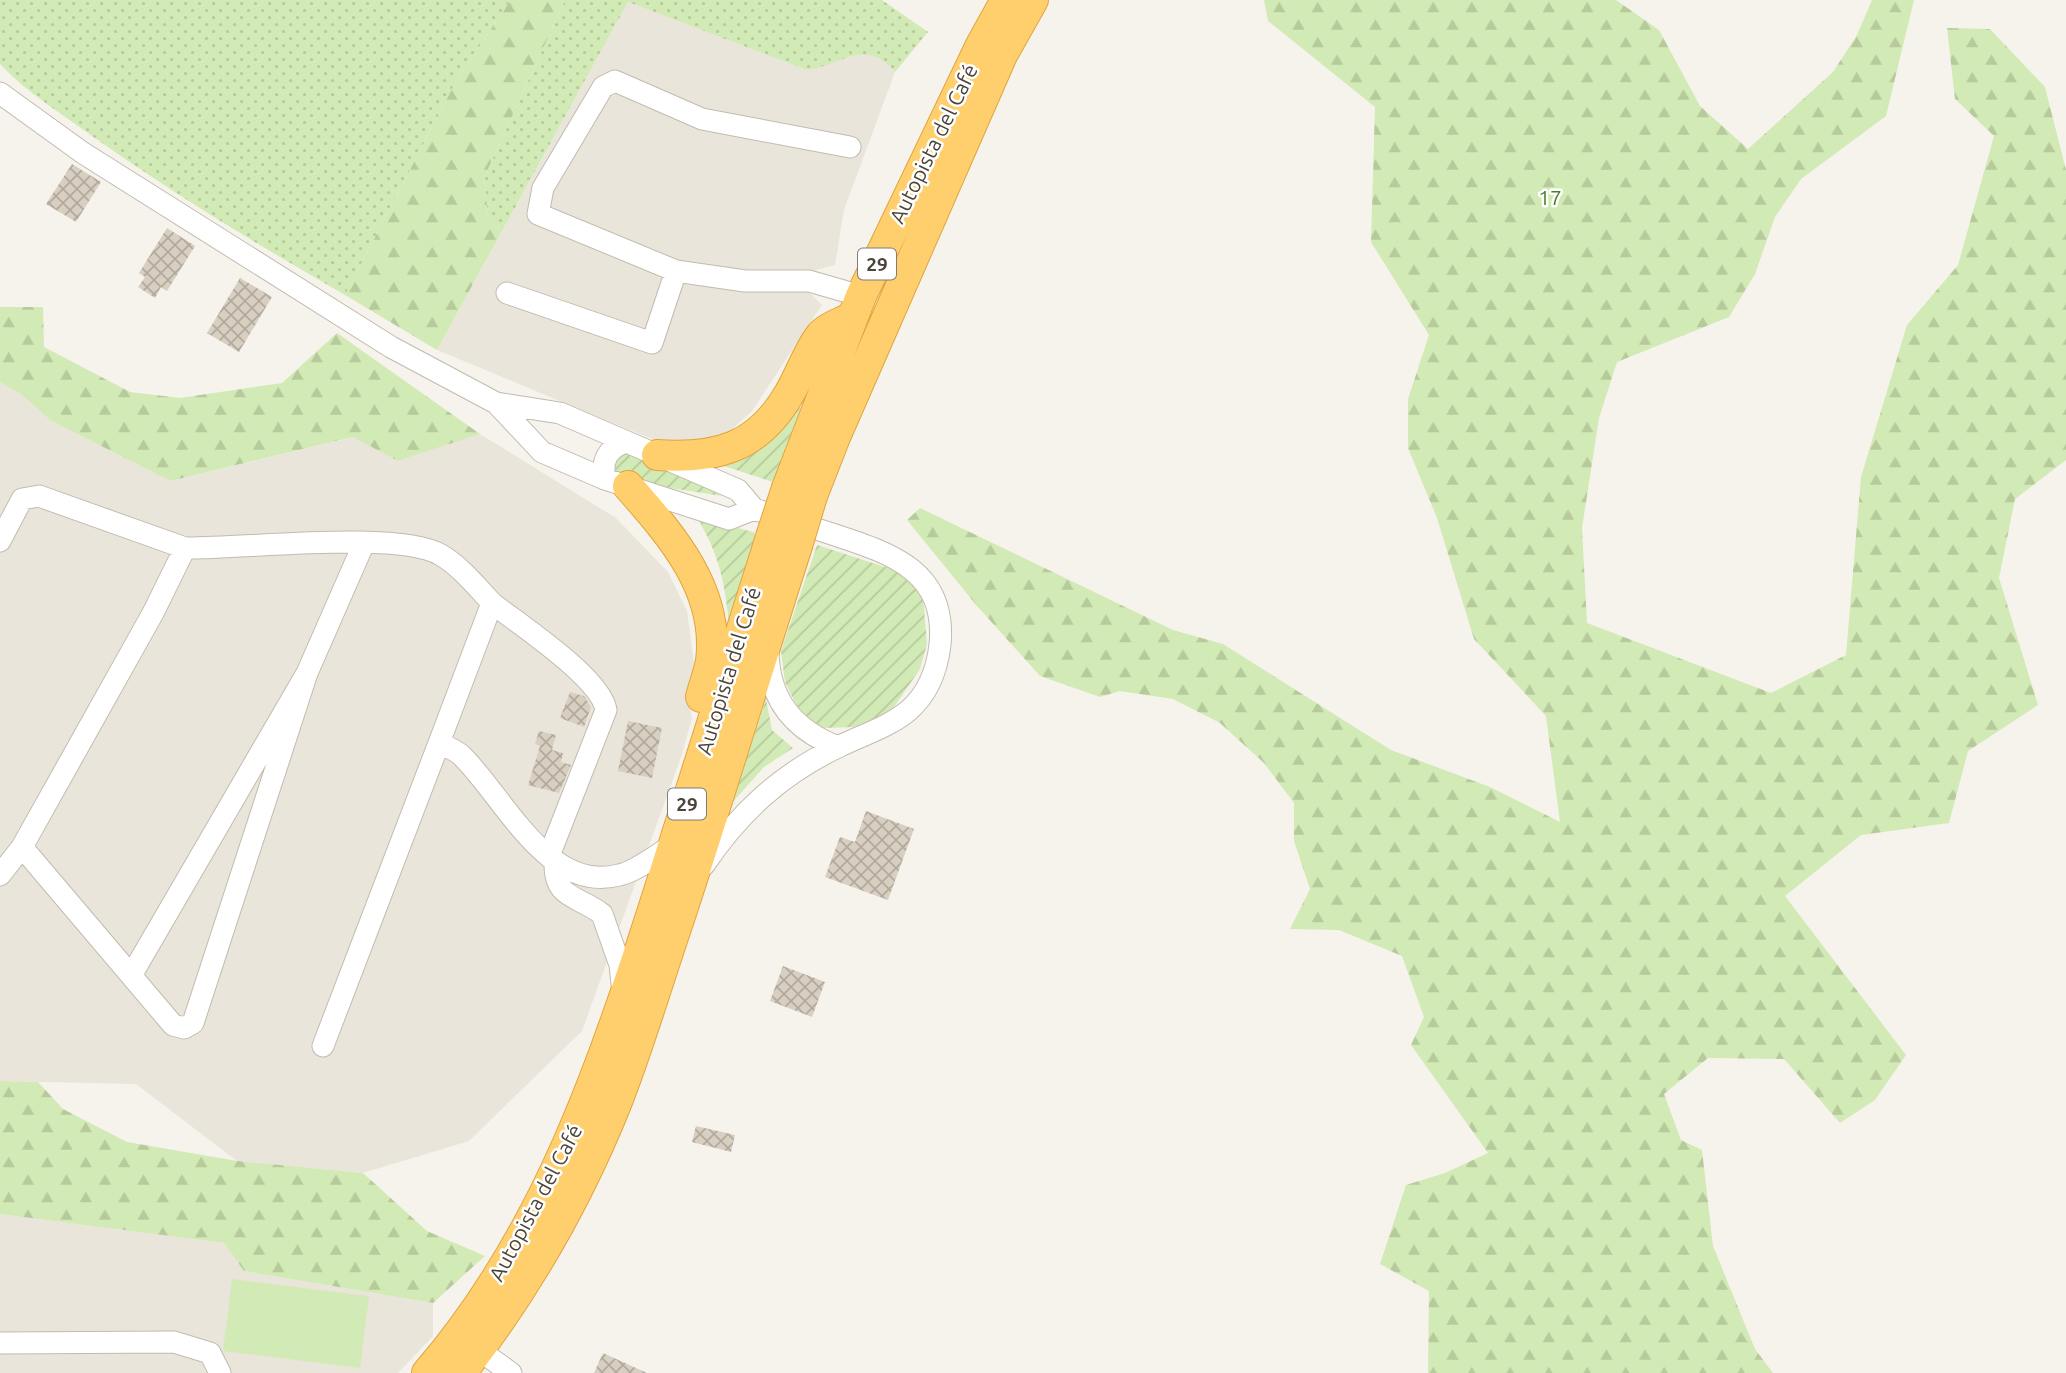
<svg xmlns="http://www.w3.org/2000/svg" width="2066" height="1373" viewBox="0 0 2066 1373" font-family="Ubuntu,sans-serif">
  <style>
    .residential { fill: #eae5da }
    .grass { fill: url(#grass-dots) }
    .forest { fill: url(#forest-firs) }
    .park { fill: #d2eab5 }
    .garden { fill: url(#garden-furrows) }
    .building { fill: url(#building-cross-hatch) }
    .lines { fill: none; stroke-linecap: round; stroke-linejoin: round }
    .minor-casing { stroke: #c2bbae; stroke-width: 23 }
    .highway-casing { stroke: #e0a43c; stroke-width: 32 }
    .minor { stroke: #fff; stroke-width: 21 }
    .highway { stroke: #ffcf6e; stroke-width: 30 }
    .highway-bridge-casing { stroke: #e0a43c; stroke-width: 32; stroke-linecap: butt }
    .highway-bridge { stroke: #ffcf6e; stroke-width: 30 }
    .labels { text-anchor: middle; stroke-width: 5; stroke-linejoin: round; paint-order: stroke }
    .shield { fill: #fff; stroke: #817c74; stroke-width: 2 }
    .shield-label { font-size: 19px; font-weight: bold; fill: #4b4439 }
    .street-label { font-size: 21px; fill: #4b4439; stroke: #fff }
    .park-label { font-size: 21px; fill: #4a7f2a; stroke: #fff }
  </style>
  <defs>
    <pattern id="grass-dots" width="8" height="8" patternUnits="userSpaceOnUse" patternTransform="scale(1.75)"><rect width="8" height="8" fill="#d2eab5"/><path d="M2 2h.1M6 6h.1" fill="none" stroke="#b6ca9c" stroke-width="1.8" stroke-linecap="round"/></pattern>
    <pattern id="forest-firs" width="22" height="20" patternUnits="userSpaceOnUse" patternTransform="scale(1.75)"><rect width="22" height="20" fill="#d2eab5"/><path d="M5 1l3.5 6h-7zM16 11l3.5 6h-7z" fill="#b6ca9c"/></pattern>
    <pattern id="garden-furrows" width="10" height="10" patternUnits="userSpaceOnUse" patternTransform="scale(1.75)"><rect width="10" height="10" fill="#d2eab5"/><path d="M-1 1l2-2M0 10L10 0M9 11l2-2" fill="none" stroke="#b6ca9c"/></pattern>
    <pattern id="building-cross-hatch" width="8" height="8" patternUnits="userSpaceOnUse" patternTransform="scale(1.75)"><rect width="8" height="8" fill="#d8cfc1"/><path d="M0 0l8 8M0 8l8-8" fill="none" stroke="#b1aa9e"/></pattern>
  </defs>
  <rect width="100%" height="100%" fill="#f6f3ec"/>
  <!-- residential -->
  <path class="residential" d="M628,2l179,68 59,-18 17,5 12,15 -51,138 -9,55 -19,5 -11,18 17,17 -70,106 -22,20 -32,10 -46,-2 -215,-89z
    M0,382l21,12 29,26 120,61 184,-44 44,24 82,-27 136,84 52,54 19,39 7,52 -6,32 4,23 -11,39 -99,274 -113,110 -106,32 -126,-12 -101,-77 -136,-3z
    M0,1214l224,29 20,28 189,32v33l-35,37h-398z"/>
  <!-- grass -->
  <path class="grass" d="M0,0h510l-57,87 -108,208c-87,-50 -171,-101 -253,-159 -31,-23 -65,-43 -92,-72z
    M565,0h317l46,32 -33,40c-29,-35 -51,-8 -88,-2l-179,-68 -127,231 -13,-18 -4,-37z"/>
  <!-- forest -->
  <path class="forest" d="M510,0h55l-81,178 4,37 13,18 -64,117 -92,-55 108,-208z
    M1264,0h352l43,30 41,76 48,43 85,-77 24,-37 15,-35h42l-28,116 -85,63 -26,38 -20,57 -26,43 -112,45 -18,56 -17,110 5,95 184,70 75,-38 15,-178 46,-152 51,-60 36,-129 -39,-37 -8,-71 43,1 55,58 21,83v290l-51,39 -16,79 39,127 -70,46 -19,72 -88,12 -76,61 121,159 -31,45 -35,23 -56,-64 -76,-1 -44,36 17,46 21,10 11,96 42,103 18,24h-345l1,-82 -49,-27 26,-79 39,-12 43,-20 -77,-108 13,-28 -22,-61 -63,-26 -49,-1 20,-40 -16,-48v-38l-30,-40 -44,-40 -47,-24 -53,-8 -20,6 -60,-21 -63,-70 -70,-86 13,-12 253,122 50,14 168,106 99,37 70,35 -14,-106 -72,-77 -37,-121 -29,-70v-49l21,-64 -58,-93 4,-135 -107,-86z
    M0,307h43l1,40 86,45 50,6 102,-15 55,-50 143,101 -82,27 -45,-24 -183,44 -120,-61 -29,-26 -21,-12z
    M0,1081l38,1 25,27 64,33 110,19 126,12 64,58 58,25 -52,47 -189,-32 -20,-28 -224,-29z"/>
  <!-- park -->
  <path class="park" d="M232,1279l137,17 -9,72 -137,-17z"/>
  <!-- garden -->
  <path class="garden" d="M801,407l-28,75 -52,-17 54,-36z
    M622,451l18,2 82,43 -104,-16 -5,-19z
    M696,516l60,17 -27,90c-5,-44 -10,-69 -33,-107z
    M817,545l87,28 19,24 4,47 -7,25 -30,44 -36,14 -30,1 -13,-5 -12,-13 -14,-28 -4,-31z
    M766,699l6,31 21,18 -29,19 -33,37z"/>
  <!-- building -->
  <path class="building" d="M72,164l29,18 -25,40 -30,-18z
    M167,228l28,18 -28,45 -6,-4 -6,11 -17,-11 7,-10 -6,-4z
    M240,278l32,19 -33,55 -32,-19z
    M570,692l14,4 7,11 -7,20 -24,-9z
    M628,721l34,7 -10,50 -34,-7z
    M539,731l17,4 -4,15 11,3 -2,9 10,3 -12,28 -31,-8 12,-39 -5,-2z
    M866,811l48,18 -26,71 -63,-23 15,-40 15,5z
    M783,966l42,16 -13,35 -42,-16z
    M696,1126l39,9 -4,17 -39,-10z
    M603,1353l44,20h-53z"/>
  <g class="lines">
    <!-- minor casing -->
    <g class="minor-casing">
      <path id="minor" d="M0,93l83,60 308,194 105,56 46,49 63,27 124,40 25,-10
        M850,147l-148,-28 -87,-38 -12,6 -60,101 -5,26 138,57 69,10h64l52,15
        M507,293l145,50 24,-72
        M496,403l64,10 178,77 16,19c27,9 54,17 81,26 58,19 112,37 105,110 -3,25 -12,49 -32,66 -21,17 -46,24 -70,36 -57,27 -99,66 -134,118
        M605,479c-4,-19 3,-31 21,-37
        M0,541l22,-42 17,-3 146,52 -32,65 -131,234
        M185,548c58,1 212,-18 256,7 19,11 36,32 51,48l-53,140
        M492,603c28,22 109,75 114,107l-57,146
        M768,652c1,48 26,78 70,95
        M555,863c-1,36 22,32 47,51l18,51 3,28
        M0,875l22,-28 151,178 11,3 9,-5 114,-350
        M132,974l175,-301 57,-130
        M323,1046l116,-303c8,4 17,7 23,13 42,41 86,138 157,119 18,-4 39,-21 55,-31
        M0,1343l174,-1 36,11 10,20
        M479,1350l32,23"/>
    </g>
    <!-- highway casing -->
    <g class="highway-casing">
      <path id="highway" d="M657,455c59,4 101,-7 132,-61 11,-18 18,-41 31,-58 6,-8 23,-14 32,-19
        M628,486c43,49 92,104 83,175 -2,12 -7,24 -10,36
        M787,488l74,-192 120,-251 25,-45
        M812,496l23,-59 167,-382 31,-55
        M427,1373c120,-139 177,-310 232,-482 38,-118 75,-236 112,-354
        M461,1373c64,-82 116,-172 155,-269 24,-61 42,-124 63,-185 41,-124 78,-249 118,-373"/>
    </g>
    <!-- minor -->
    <use href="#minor" class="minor"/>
    <!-- highway -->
    <use href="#highway" class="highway"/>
    <!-- highway-bridge casing -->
    <g class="highway-bridge-casing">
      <path id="highway-bridge" d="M771,537l16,-49
        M797,546l15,-50"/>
    </g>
    <!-- highway-bridge -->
    <use href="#highway-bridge" class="highway-bridge"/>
  </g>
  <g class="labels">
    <!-- shield labels -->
    <g class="shield">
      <rect x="858" y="248.5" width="38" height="31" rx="5"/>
      <rect x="668" y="788.5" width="38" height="31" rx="5"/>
    </g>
    <g class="shield-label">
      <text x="877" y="271">29</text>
      <text x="687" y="811">29</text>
    </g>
    <!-- street labels -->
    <g class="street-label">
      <text transform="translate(934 144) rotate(-64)" y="7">Autopista del Café</text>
      <text transform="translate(729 671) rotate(-73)" y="7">Autopista del Café</text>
      <text transform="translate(536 1203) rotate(-62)" y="7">Autopista del Café</text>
    </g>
    <!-- park labels -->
    <g class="park-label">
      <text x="1550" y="205">17</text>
    </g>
  </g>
</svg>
